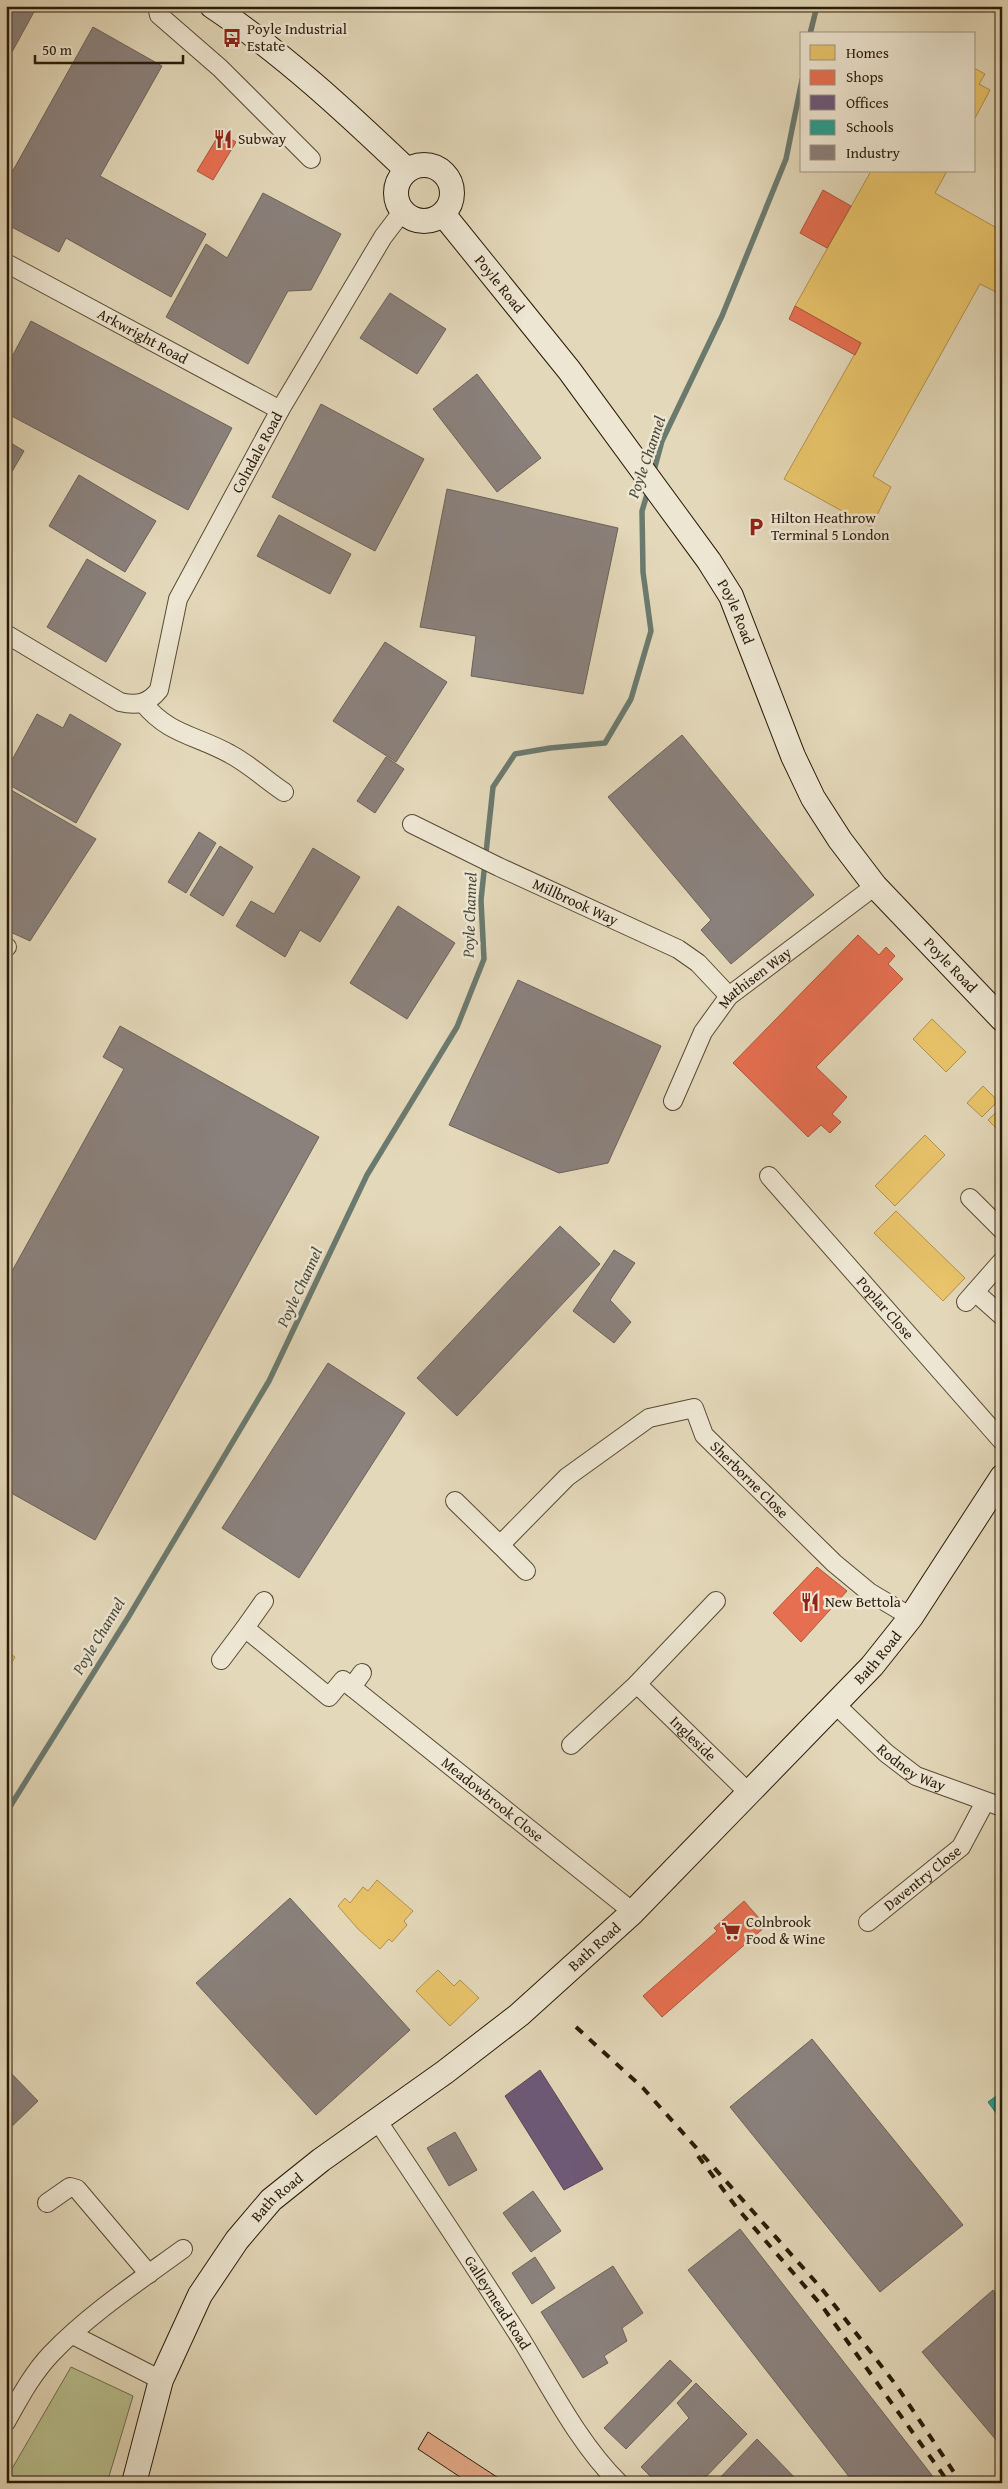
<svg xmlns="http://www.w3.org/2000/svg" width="1008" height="2489" viewBox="0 0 1008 2489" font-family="'Gentium Book Plus',serif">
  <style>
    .green { fill: #b7be8d; stroke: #706c4a }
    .homes { fill: #e9c46a; stroke: #b0914d }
    .shops { fill: #e76f51; stroke: #ae563b }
    .offices { fill: #6d597a; stroke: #594658 }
    .schools { fill: #2a9d8f; stroke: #2a7666 }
    .industry { fill: #8a817c; stroke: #6d6259 }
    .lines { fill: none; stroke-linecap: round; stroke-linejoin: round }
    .stream { stroke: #6b7a6f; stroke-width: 5.5 }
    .building { fill: #e2a886; stroke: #2a1b08 }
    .street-casing { stroke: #584a34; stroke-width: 20 }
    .secondary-casing { stroke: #2a1b08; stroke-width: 26 }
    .street { stroke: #ede6d2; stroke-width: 18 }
    .secondary { stroke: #ede6d2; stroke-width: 24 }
    .rail { stroke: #2a1b08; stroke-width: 4; stroke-dasharray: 9 9; stroke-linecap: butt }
    .labels { text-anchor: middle; stroke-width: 5; stroke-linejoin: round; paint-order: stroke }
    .poi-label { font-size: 15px; fill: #2a1b08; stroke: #ede6d2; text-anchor: start }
    .street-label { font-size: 15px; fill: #2a1b08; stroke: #ede6d2 }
    .water-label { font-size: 16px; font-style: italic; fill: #4a4a3c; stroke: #ede6d2 }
  </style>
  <rect width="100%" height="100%" fill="#e3d8b9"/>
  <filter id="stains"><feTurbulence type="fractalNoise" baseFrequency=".004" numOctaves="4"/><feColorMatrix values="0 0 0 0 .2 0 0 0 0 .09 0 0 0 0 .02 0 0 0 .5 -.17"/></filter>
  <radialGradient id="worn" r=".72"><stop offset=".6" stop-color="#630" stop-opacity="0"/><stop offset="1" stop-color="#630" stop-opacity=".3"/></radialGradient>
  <!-- green -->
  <path class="green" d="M71,2367l62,29 -26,87h-101v-4z"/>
  <!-- homes -->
  <path class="homes" d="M974,68l11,6 -6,10 11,6 -16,30z
    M871,171h76l-12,22 67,38v64l-22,-11 -107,192 18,11 -20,40 -87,-48 77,-136 -66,-37z
    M932,1019l34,33 -20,20 -33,-33z
    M983,1086l15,15 -16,16 -15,-14z
    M1002,1107v27l-14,-14z
    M925,1135l20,20 -50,51 -20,-20z
    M896,1211l69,67 -22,23 -69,-68z
    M6,1651l9,6 -6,10 -3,-1z
    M377,1880l36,31 -9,10 3,4 -15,17 -3,-3 -9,10 -22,-20 -20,-23 7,-8 5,5 13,-16 5,4z
    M438,1970l16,16 6,-6 19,18 -29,28 -34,-35z"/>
  <!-- shops -->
  <path class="shops" d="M220,133l16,9 -23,38 -16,-9z
    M823,190l28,16 -24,42 -27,-15z
    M795,306l66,37 -6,12 -66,-36z
    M858,935l21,20 7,-8 9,9 -7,8 15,15 -87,88 31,30 -15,17 9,8 -11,11 -9,-8 -13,12 -75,-74z
    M817,1567l30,24 -46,51 -28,-29z
    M744,1901l22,25 -104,91 -19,-21 74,-65 -3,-3z"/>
  <!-- offices -->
  <path class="offices" d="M540,2070l63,99 -39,21 -59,-94z"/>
  <!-- schools -->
  <path class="schools" d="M1002,2092v29l-14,-19z"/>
  <!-- industry -->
  <path class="industry" d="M6,6h22l7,4 -23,42 -6,-3z
    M93,27l69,39 -62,110 106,58 -35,63 -105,-59 -7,14 -53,-28v-41z
    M263,193l78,41 -30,56 -23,1 -40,73 -82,-47 40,-73 21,14z
    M390,293l56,36 -29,45 -57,-36z
    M31,321l201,107 -44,82 -182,-97v-45z
    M477,374l64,84 -44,34 -64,-83z
    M321,404l103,55 -49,92 -103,-54z
    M6,440l18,11 -18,31z
    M79,475l77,46 -31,51 -76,-46z
    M447,489l171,39 -35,166 -112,-18 5,-40 -56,-9z
    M279,515l72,39 -21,40 -73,-38z
    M87,559l59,34 -40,69 -59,-35z
    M385,642l62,40 -51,80 -63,-41z
    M37,714l26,14 7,-14 51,30 -45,79 -70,-40v-12z
    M682,735l132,160 -83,69 -30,-34 10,-10 -103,-123z
    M386,757l18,12 -29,44 -18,-12z
    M6,787l90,52 -66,102 -24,-11z
    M199,832l17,11 -30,50 -18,-11z
    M220,846l33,21 -30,49 -33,-21z
    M313,848l47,29 -40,65 -20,-12 -15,27 -49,-31 15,-25 23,13z
    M398,906l57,37 -48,76 -57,-36z
    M518,980l143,66 -53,117 -49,10 -110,-48z
    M120,1026l199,111 -224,403 -89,-50v-208l118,-213 -21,-12z
    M560,1226l40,38 -143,152 -40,-38z
    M614,1250l21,13 -25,37 21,22 -17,21 -41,-32z
    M328,1363l77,50 -106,165 -77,-50z
    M290,1898l120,132 -94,85 -120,-132z
    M812,2039l151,186 -83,67 -150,-185z
    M6,2068l32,33 -32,31z
    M455,2132l22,38 -28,16 -22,-38z
    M533,2191l28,40 -30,21 -28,-39z
    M740,2229l198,254h-84l-166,-213z
    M535,2257l20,31 -23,16 -20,-31z
    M613,2266l30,47 -21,15 5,13 -23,15 4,7 -25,15 -42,-66z
    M993,2290l9,12v145l-80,-95z
    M670,2360l22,21 -66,68 -22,-21z
    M696,2383l51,51 -47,49h-43l-16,-16 48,-49 -12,-15z
    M757,2439l43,44h-85z"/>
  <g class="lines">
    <!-- stream -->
    <path class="stream" d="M810,34l7,-28
      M653,474l9,-33 60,-125 64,-157 16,-79
      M6,1813l123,-197 140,-235 98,-206 90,-148 27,-68 -3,-59 12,-113 22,-33 35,-6 55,-5 26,-44 20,-68 -8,-59 -1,-61 7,-23"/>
  </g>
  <!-- building -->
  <path class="building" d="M428,2432l72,47 -2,4h-29l-51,-34z"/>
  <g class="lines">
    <!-- street casing -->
    <g class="street-casing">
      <g id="street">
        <path d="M157,6l2,9 61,53 91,91"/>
        <path id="s1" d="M6,263l274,147"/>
        <path id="s2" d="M6,634l114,68c17,4 28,2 39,-12l19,-91 102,-189 103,-173 19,-25"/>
        <path d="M143,703c26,32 53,32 87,51 19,10 36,26 54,38"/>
        <path id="s3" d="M412,824l87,43 179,82 20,14 31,33"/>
        <path d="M6,947h1"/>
        <path id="s4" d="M673,1101l30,-69 26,-36 146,-110"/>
        <path id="s5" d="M769,1176l233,265"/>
        <path d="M970,1198l32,32"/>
        <path d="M975,1292l27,24"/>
        <path d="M966,1302l36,-41"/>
        <path id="s6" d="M455,1501l45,44 67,-68 82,-59 45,-10 10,27 130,128 35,29 42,25"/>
        <path d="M500,1545l26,26"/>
        <path id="s7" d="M264,1601l-19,27 84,69 14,-17 290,232"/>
        <path d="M221,1660l24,-32"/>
        <path d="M637,1684l79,-83"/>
        <path d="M352,1687l10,-14"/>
        <path id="s8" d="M836,1705l50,48 30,23 86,31"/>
        <path id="s9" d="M571,1745l66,-61 112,109"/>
        <path id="s10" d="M868,1922l93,-75 24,-45"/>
        <path id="s11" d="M377,2120c49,73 97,145 144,219 29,47 58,105 98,144"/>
        <path d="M47,2203l23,-16 7,2 72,85"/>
        <path d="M73,2335l88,45"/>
        <path d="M6,2422c13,-23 26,-48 45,-68 37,-39 88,-73 132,-105"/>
      </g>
    </g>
    <!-- secondary casing -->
    <g class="secondary-casing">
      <g id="secondary">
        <path d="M212,6c72,48 133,105 195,164"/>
        <circle cx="424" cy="193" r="28"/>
        <path id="s12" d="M443,214l126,156 140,191 22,35 62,160 20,42 27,42 35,46 127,133"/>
        <path id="s13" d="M134,2483l27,-103 39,-85 37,-55 34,-40 50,-40 124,-88 74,-57 114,-103 239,-246 39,-49 91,-140"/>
      </g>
    </g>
    <!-- street -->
    <use href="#street" class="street"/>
    <!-- secondary -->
    <use href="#secondary" class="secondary"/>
    <!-- rail -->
    <path class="rail" d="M576,2027l67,61 179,201 74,96 65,98
      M698,2156l39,52 85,98 127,177"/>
  </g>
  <!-- icons -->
  <defs>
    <g id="bus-bare" transform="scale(1.5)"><path d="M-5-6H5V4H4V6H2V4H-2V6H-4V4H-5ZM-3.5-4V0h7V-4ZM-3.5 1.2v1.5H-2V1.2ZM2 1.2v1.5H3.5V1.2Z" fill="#8f2418" stroke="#ede6d2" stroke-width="2.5" paint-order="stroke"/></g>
    <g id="restaurant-bare" transform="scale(1.5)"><path d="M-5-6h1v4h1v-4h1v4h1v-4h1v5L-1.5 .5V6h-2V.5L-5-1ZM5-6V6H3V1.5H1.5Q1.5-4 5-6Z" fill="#8f2418" stroke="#ede6d2" stroke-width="2.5" paint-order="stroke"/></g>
    <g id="parking-bare" transform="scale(1.5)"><path d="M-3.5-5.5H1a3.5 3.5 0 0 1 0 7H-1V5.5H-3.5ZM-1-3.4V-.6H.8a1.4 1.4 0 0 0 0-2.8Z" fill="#8f2418" stroke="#ede6d2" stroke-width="2.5" paint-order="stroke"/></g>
    <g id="supermarket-bare" transform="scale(1.5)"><path d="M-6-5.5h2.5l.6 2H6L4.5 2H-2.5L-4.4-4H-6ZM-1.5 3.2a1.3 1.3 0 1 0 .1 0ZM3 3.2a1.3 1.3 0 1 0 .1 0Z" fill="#8f2418" stroke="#ede6d2" stroke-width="2.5" paint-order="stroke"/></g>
  </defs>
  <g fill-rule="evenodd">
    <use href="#bus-bare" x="232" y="38"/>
    <use href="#restaurant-bare" x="223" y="139"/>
    <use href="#parking-bare" x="756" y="527"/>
    <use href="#restaurant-bare" x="810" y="1602"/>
    <use href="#supermarket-bare" x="731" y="1931"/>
  </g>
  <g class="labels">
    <!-- poi labels -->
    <g class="poi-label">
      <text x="247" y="34">Poyle Industrial<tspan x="247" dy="17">Estate</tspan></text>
      <text x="238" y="144">Subway</text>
      <text x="771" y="523">Hilton Heathrow<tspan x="771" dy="17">Terminal 5 London</tspan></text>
      <text x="825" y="1607">New Bettola</text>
      <text x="746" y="1927">Colnbrook<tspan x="746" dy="17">Food &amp; Wine</tspan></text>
    </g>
    <!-- street labels -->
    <g class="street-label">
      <text dy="5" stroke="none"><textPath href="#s12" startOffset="90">Poyle Road</textPath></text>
      <text dy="5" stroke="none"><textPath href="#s1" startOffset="155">Arkwright Road</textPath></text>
      <text dy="5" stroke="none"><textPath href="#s2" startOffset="436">Colndale Road</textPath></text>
      <text dy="5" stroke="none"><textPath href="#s12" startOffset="495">Poyle Road</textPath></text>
      <text dy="5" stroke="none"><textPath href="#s3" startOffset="181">Millbrook Way</textPath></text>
      <text dy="5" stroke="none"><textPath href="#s12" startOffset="914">Poyle Road</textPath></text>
      <text dy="5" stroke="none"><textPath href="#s4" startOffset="151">Mathisen Way</textPath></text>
      <text dy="5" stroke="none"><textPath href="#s5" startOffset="176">Poplar Close</textPath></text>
      <text dy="5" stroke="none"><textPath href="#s6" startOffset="398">Sherborne Close</textPath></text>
      <text dy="5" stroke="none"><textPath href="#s13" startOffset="1135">Bath Road</textPath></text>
      <text dy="5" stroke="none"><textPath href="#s9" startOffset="168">Ingleside</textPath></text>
      <text dy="5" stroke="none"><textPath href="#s8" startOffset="99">Rodney Way</textPath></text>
      <text dy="5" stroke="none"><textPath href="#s7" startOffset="355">Meadowbrook Close</textPath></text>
      <text dy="5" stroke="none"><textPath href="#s10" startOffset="70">Daventry Close</textPath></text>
      <text dy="5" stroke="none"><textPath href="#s13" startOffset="730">Bath Road</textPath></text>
      <text dy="5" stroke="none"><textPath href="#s13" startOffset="325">Bath Road</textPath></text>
      <text dy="5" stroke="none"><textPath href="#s11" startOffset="219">Galleymead Road</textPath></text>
    </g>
    <!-- water labels -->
    <g class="water-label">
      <text transform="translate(646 457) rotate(-71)" y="6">Poyle Channel</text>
      <text transform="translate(469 915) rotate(-88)" y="6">Poyle Channel</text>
      <text transform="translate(299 1287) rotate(-65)" y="6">Poyle Channel</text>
      <text transform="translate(98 1636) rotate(-59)" y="6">Poyle Channel</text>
    </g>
  </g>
  <!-- margin -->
  <rect width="1008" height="2489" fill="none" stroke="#e3d8b9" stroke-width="25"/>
  <rect x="8" y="8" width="993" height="2474" fill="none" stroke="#2a1b08" stroke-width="2.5"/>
  <rect x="12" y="12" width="983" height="2464" fill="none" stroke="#2a1b08"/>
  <!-- legend -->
  <rect x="800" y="32" width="175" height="140" fill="#ede6d2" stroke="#9f9581"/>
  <rect x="810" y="45" width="25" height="15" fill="#e9c46a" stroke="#9f9581"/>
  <text x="846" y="58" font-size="15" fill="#2a1b08">Homes</text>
  <rect x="810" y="70" width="25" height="15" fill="#e76f51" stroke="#9f9581"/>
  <text x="846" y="82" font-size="15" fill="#2a1b08">Shops</text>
  <rect x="810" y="95" width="25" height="15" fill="#6d597a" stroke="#9f9581"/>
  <text x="846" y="108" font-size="15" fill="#2a1b08">Offices</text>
  <rect x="810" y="120" width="25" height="15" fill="#2a9d8f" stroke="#9f9581"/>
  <text x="846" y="132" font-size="15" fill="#2a1b08">Schools</text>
  <rect x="810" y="145" width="25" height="15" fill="#8a817c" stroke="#9f9581"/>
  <text x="846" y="158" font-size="15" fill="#2a1b08">Industry</text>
  <!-- scale -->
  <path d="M35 55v8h148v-8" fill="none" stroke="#2a1b08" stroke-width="2.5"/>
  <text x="42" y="55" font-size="15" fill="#2a1b08" stroke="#ede6d2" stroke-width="4" paint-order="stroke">50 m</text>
  <rect width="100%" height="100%" filter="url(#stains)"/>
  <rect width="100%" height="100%" fill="url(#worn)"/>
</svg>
